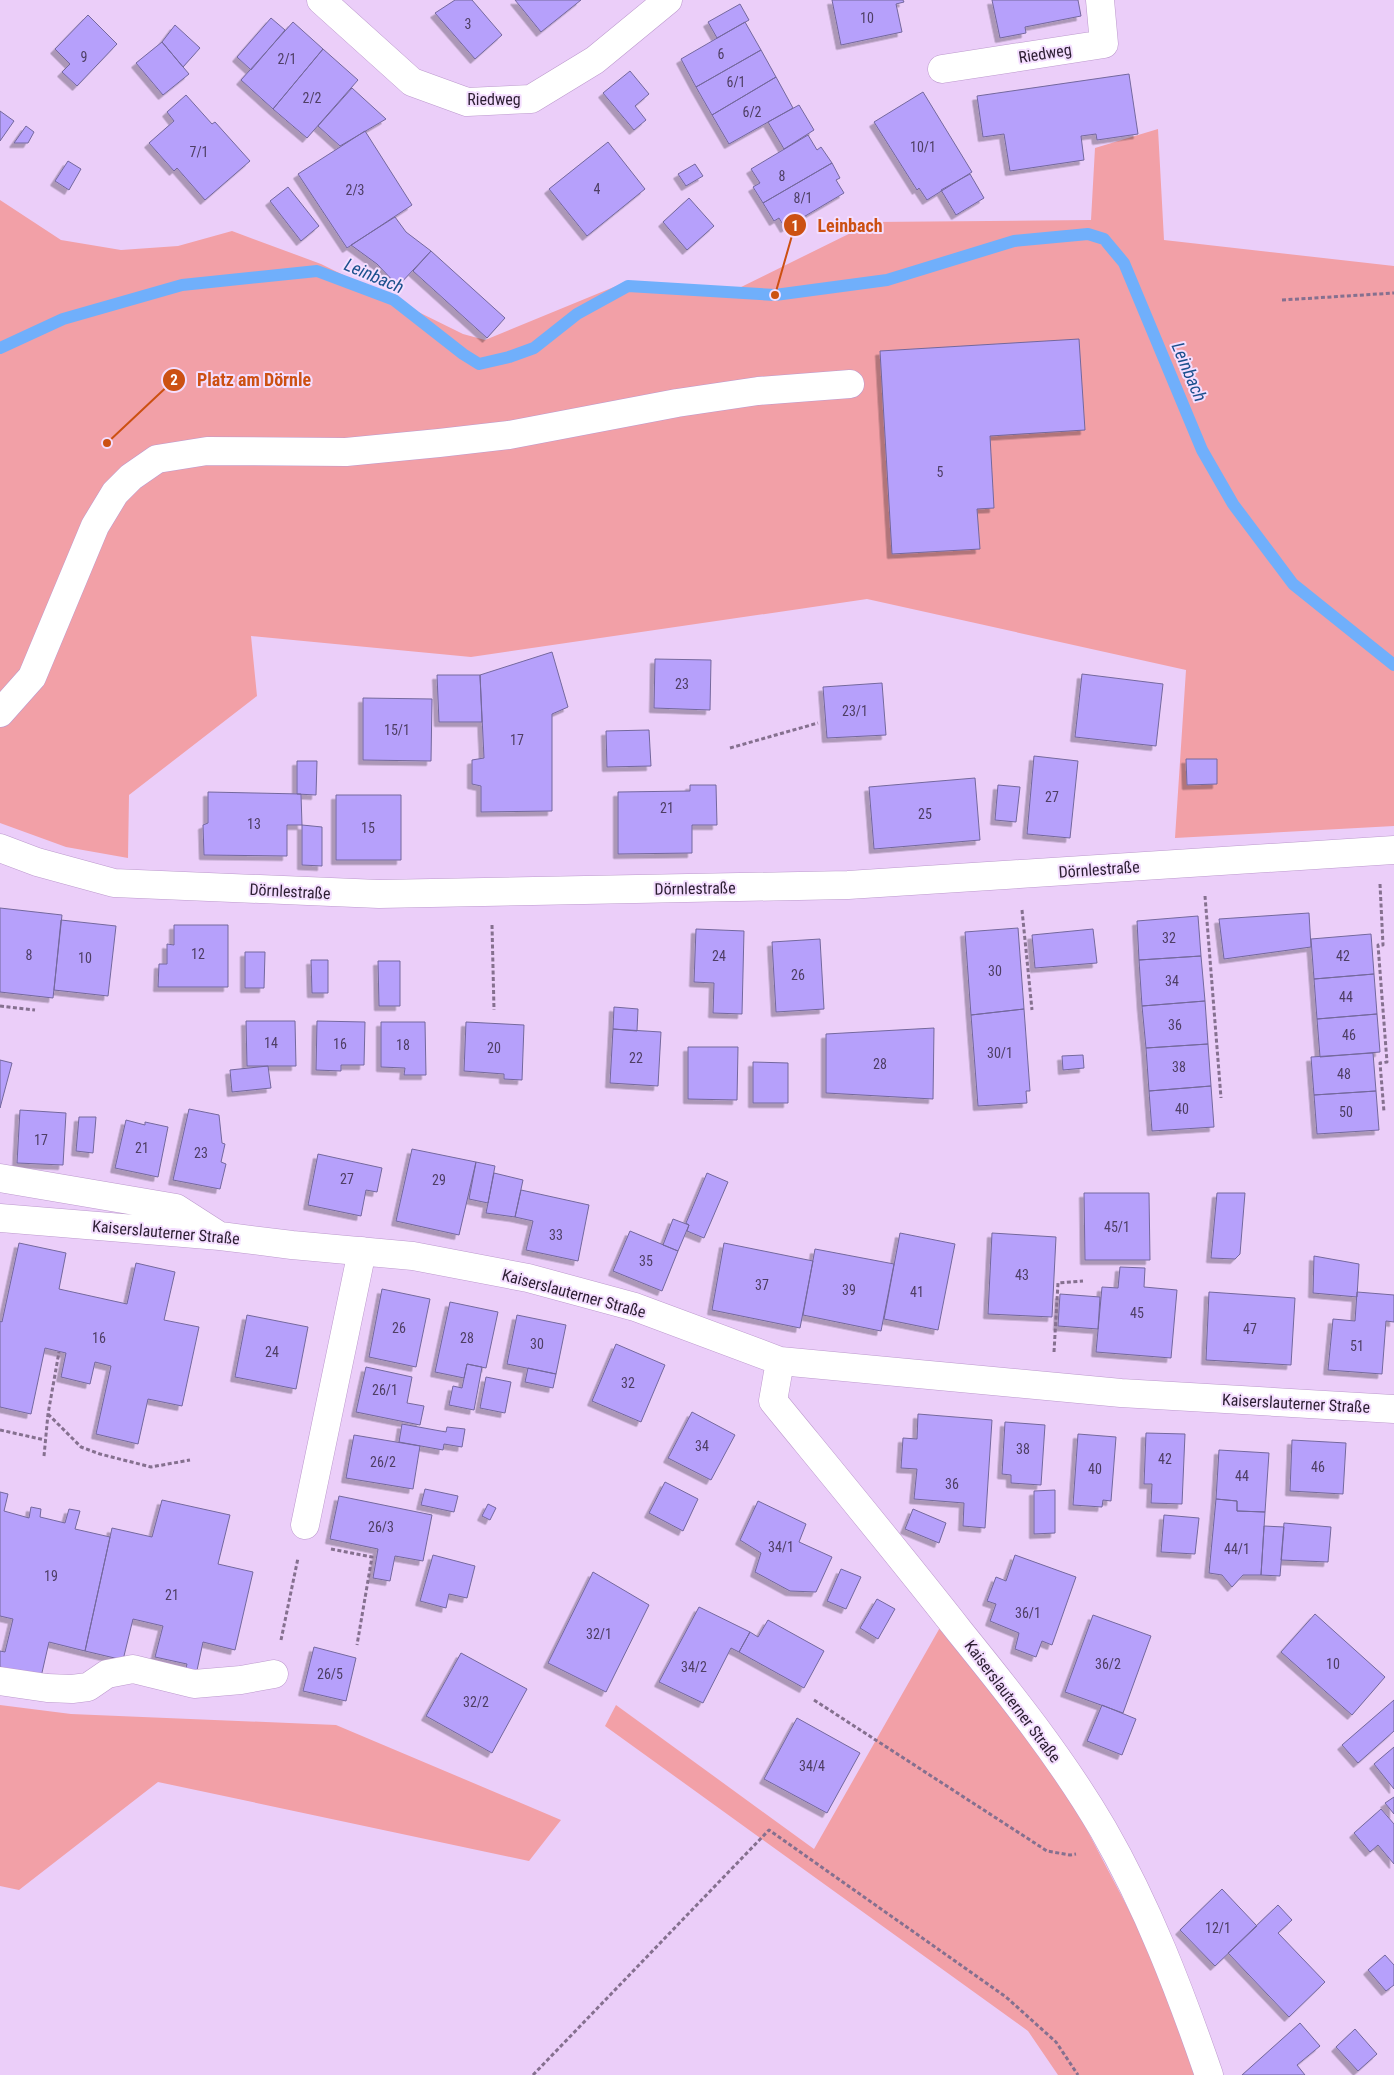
<svg xmlns="http://www.w3.org/2000/svg" width="1394" height="2075" viewBox="0 0 1394 2075" font-family="'Roboto Condensed',sans-serif">
  <style>
    .green { fill: #f2a0a7 }
    .lines { fill: none; stroke-linecap: round; stroke-linejoin: round }
    .stream { stroke: #70affb; stroke-width: 12 }
    .building { fill: #b6a0fb; stroke: #74689d; filter: url(#shadow) }
    .minor-casing { stroke: #bc99cd; stroke-width: 29 }
    .path { stroke: #85708f; stroke-width: 3; stroke-dasharray: 4 2.5; stroke-linecap: butt }
    .minor { stroke: #fff; stroke-width: 28 }
    .labels { text-anchor: middle; stroke-width: 4; stroke-linejoin: round; paint-order: stroke }
    .number-label { font-size: 14px; fill: #4e3e64 }
    .street-label { font-size: 16px; fill: #2c1e32; stroke: #f4deff }
    .water-label { font-size: 18px; font-style: italic; fill: #1b508d; stroke: #f4deff }
    .leader { fill: none; stroke: #cc5012; stroke-width: 2 }
    .callout-dot { fill: #cc5012; stroke: #f4deff; stroke-width: 2 }
    .mark-label { font-size: 15px; text-anchor: middle; font-weight: bold; fill: #fff }
    .callout-label { font-size: 18px; text-anchor: middle; font-weight: bold; fill: #cc5012; stroke: #f4deff; stroke-width: 4; stroke-linejoin: round; paint-order: stroke }
  </style>
  <defs>
    <filter id="shadow"><feDropShadow dx="-4.5" dy="4.5" stdDeviation="0" flood-color="#0004"/></filter>
  </defs>
  <rect width="100%" height="100%" fill="#ebcef9"/>
  <!-- green -->
  <path class="green" d="M1158,129l6,111 230,26v560l-219,12 11,-168 -319,-71 -396,58 -220,-21 6,60 -128,99 -1,63 -62,-11 -66,-24v-623l61,40 60,10 57,-4 54,-15 89,33 142,70 22,6 141,-58 105,10 142,-70 218,-2 4,-72z
    M942,1624l123,164 98,187 31,100h-136l-30,-44 -423,-305 11,-21 198,144z
    M0,1705l71,9 265,11 225,95 -32,41 -371,-79 -139,108 -19,-4z"/>
  <g class="lines">
    <!-- stream -->
    <path class="stream" d="M0,348l63,-29 119,-34 135,-14 77,29 69,54 16,10 30,-7 25,-9 43,-34 51,-28 147,9 112,-15 127,-39 74,-7 16,5 20,24 78,187 31,54 60,80 101,81"/>
  </g>
  <!-- building -->
  <path class="building" d="M455,0h17l30,35 -27,24 -40,-46z
    M515,0h66l-40,32z
    M832,0h71l1,2 -8,2 6,28 -61,13z
    M992,0h86l3,16 -56,11 1,6 -26,5z
    M740,4l9,16 -32,18 -9,-16z
    M88,15l29,29 -40,42 -15,-14 8,-8 -15,-15z
    M271,18l14,12 -34,40 -14,-13z
    M293,22l30,27 -50,60 -32,-29z
    M745,22l16,28 -65,37 -15,-28z
    M175,25l25,23 -17,19 -21,-25z
    M162,42l27,32 -26,21 -27,-32z
    M323,49l35,31 -51,58 -34,-29z
    M761,50l15,27 -64,38 -16,-28z
    M630,71l19,23 -14,12 11,14 -12,10 -31,-37z
    M1129,74l9,60 -41,6 -1,-6 -15,2 3,24 -74,11 -6,-37 -21,3 -6,-41z
    M776,77l17,31 -64,36 -17,-29z
    M352,88l34,31 -46,27 -22,-20z
    M923,92l49,80 -45,28 -8,-12 -2,2 -43,-68z
    M186,95l26,29 3,-2 35,39 -45,39 -28,-32 -3,3 -25,-28 25,-22 -7,-9z
    M799,105l15,25 -30,19 -16,-27z
    M0,111l14,10 -14,20z
    M26,126l8,6 -6,11h-14z
    M365,131l47,74 -65,43 -49,-74z
    M808,135l9,15 4,-3 11,16 -69,40 -10,-16 7,-4 -9,-14z
    M608,142l37,47 -58,47 -38,-47z
    M68,161l13,8 -12,21 -14,-9z
    M832,163l8,15 -4,2 8,13 -59,35 -6,-10 -5,3 -11,-18z
    M695,164l8,12 -17,10 -8,-12z
    M970,174l14,24 -28,17 -15,-25z
    M288,187l31,39 -18,15 -31,-40z
    M689,198l25,28 -27,24 -24,-28z
    M395,217l11,15 25,19 -33,35 -21,-22 -26,-19z
    M431,251l74,67 -18,20 -74,-67z
    M1079,339l6,91 -95,6 4,72 -17,1 3,40 -88,5 -12,-203z
    M552,652l16,55 -16,7v97l-71,1v-26l-9,-2v-24l12,-2 -4,-83z
    M655,659l56,1 -1,50 -56,-2z
    M1082,674l81,10 -7,62 -81,-9z
    M437,675h43l2,47h-43z
    M882,683l4,52 -59,3 -4,-51z
    M363,698l69,1 -1,62 -68,-1z
    M649,730l2,36 -44,1 -1,-36z
    M1034,756l44,5 -8,77 -43,-4z
    M1186,759h31v25l-30,1z
    M297,761h20l-1,34 -19,-1z
    M975,778l5,62 -106,9 -5,-62z
    M690,785h26l1,40h-25v28l-74,1v-62l72,-1z
    M998,785l22,2 -4,35 -21,-2z
    M208,792l93,2 1,31h-15v31l-83,-1 -1,-30 5,-2z
    M336,795h65v65h-65z
    M302,825l20,2v39l-20,-1z
    M0,908l62,7 -9,83 -53,-6z
    M1309,913l2,34 -87,12 -5,-40z
    M1198,916l3,40 -62,4 -2,-39z
    M61,920l55,6 -8,70 -54,-6z
    M174,925h54v62h-70l1,-23h8v-20l7,1z
    M1018,928l6,81 -53,6 -6,-83z
    M696,929l48,2 -2,83 -29,-1 1,-30 -20,-1z
    M1093,929l4,34 -62,5 -3,-33z
    M1371,934l3,40 -60,5 -3,-40z
    M820,939l4,70 -48,3 -4,-70z
    M245,952h20l-1,36h-19z
    M1201,956l4,45 -63,5 -3,-46z
    M311,960h17v33h-16z
    M378,961h22v45h-21z
    M1374,974l3,40 -60,5 -3,-40z
    M1205,1001l3,43 -62,4 -4,-42z
    M614,1007l24,2 -1,22 -24,-2z
    M1024,1009l6,82h-4l1,12 -49,3 -7,-91z
    M1377,1014l3,38 -60,5 -3,-38z
    M246,1021h49l1,45h-49z
    M317,1021l48,1 -1,43h-23v6l-25,-1z
    M381,1022h44l1,53h-22l1,-7 -24,-1z
    M466,1022l58,3 -2,55 -18,-1v-5l-40,-3z
    M934,1028l-1,71 -107,-6v-59z
    M613,1029l48,3 -3,54 -48,-3z
    M1208,1044l3,42 -62,5 -3,-43z
    M688,1047h50l-1,53 -49,-1z
    M1373,1053l3,38 -62,4 -3,-38z
    M1083,1055l1,13 -21,2 -1,-14z
    M0,1060l12,3 -12,45z
    M753,1062l35,1v40h-35z
    M268,1066l3,22 -39,4 -2,-22z
    M1211,1086l3,41 -62,4 -3,-40z
    M1376,1091l3,39 -62,4 -3,-39z
    M189,1109l30,6 3,28 3,1 -4,18 5,2 -6,25 -47,-9z
    M20,1110l46,3 -3,52 -46,-2z
    M79,1117h17l-3,36 -17,-2z
    M126,1120l19,5v-3l23,5 -10,50 -43,-9z
    M412,1149l64,13 -17,73 -63,-14z
    M318,1154l64,14 -5,24 -11,-2 -5,26 -53,-11z
    M476,1162l19,4 -7,37 -19,-4z
    M494,1173l29,7 -8,37 -29,-4z
    M707,1173l21,9 -24,56 -17,-7 2,-6 -3,-2z
    M521,1190l68,15 -11,56 -52,-11 7,-29 -18,-4z
    M1084,1193h65l1,67h-65z
    M1217,1193h28l-5,61 -5,5 -24,-1z
    M673,1219l16,6 -11,26 -15,-6z
    M630,1231l48,20 -16,40 -49,-20z
    M900,1233l55,11 -17,86 -54,-11z
    M992,1233l64,4 -4,80 -64,-3z
    M19,1243l47,10 -7,36 68,15 9,-41 39,9 -11,48 35,7 -17,79 -34,-7 -10,45 -42,-10 15,-68 -16,-4 -5,22 -29,-7 5,-24 -21,-5 -14,66 -31,-7v-86l2,1z
    M724,1243l89,18 -13,67 -88,-18z
    M815,1249l79,15 -13,67 -78,-16z
    M1314,1256l45,8 -2,33 -44,-4z
    M1120,1267l25,1 -1,19 33,3 -6,68 -75,-6 6,-65 16,1z
    M382,1289l48,10 -14,68 -47,-10z
    M1209,1292l86,6 -4,67 -85,-5z
    M1357,1292l37,3v27l-8,-1 -4,53 -54,-4 5,-51 22,2z
    M1060,1294l40,3 -2,32 -40,-3z
    M450,1302l48,10 -12,56 -19,-4 -3,14 -29,-6z
    M247,1315l61,12 -12,62 -61,-12z
    M517,1315l49,10 -10,49 -49,-10z
    M616,1344l49,21 -24,57 -49,-21z
    M467,1364l15,3 -8,43 -25,-5 4,-19 9,2z
    M366,1367l46,10 -5,26 17,3 -4,19 -64,-13z
    M528,1368l28,6 -3,14 -28,-6z
    M486,1377l25,5 -6,31 -25,-5z
    M692,1412l43,23 -24,45 -43,-22z
    M918,1414l74,6 -7,108 -22,-2 1,-23 -50,-4 3,-30 -16,-1 2,-30 14,1z
    M1005,1422l40,3 -4,60 -30,-2v-8l-9,-1z
    M402,1424l44,8 1,-5 18,2 -3,18 -18,-3 -1,6 -44,-8z
    M1146,1433l39,1 -3,70 -31,-1 1,-19h-8z
    M1078,1434l38,3 -5,64 -8,-1 -1,7 -29,-2z
    M354,1435l66,11 -7,43 -67,-11z
    M1292,1440l54,3 -3,51 -53,-3z
    M1219,1450l50,3 -4,59 -28,-1v-10l-21,-2z
    M665,1482l33,17 -15,32 -34,-18z
    M425,1489l33,7 -4,16 -33,-7z
    M1055,1490v43l-21,1v-43z
    M0,1492l8,2 -4,17 25,7 2,-11 10,2 -1,8 25,6 4,-14 11,2 -5,18 35,8 -25,114 -36,-9 -8,35 -41,-10v-16l5,1 8,-33 -13,-3z
    M339,1496l93,19 -9,46 -28,-5 -5,25 -17,-3 5,-29 -48,-10z
    M1216,1499l21,2v10l28,1 -4,63h-18l-11,12 -10,-12 -13,-2z
    M162,1500l68,15 -12,49 35,8 -18,78 -32,-8 -7,33 -11,-3 2,-8 -32,-7 8,-31 -30,-7 -10,41 -38,-9 27,-123 40,9z
    M758,1501l48,23 -7,18 33,15 -16,35 -26,-1 -35,-19 6,-19 -21,-13z
    M488,1504l8,4 -6,12 -8,-4z
    M913,1509l33,14 -7,20 -34,-14z
    M1164,1515l35,3 -4,36 -34,-2z
    M1284,1523l47,4 -3,35 -47,-2z
    M1264,1526l20,1 -4,49 -19,-1z
    M433,1555l42,11 -8,32 -18,-4 -3,14 -26,-7z
    M1015,1555l61,22 -24,68 -10,-4 -6,16 -21,-8 4,-16 -29,-12 6,-17 -9,-3 9,-24 10,4z
    M841,1569l20,8 -15,32 -19,-8z
    M593,1572l56,33 -43,87 -58,-29z
    M877,1599l18,10 -17,30 -18,-11z
    M699,1607l51,25 -11,20 -8,-4 -28,55 -44,-21z
    M1315,1614l70,63 -33,38 -71,-63z
    M1093,1615l58,21 -28,77 -58,-21z
    M768,1620l56,31 -20,37 -65,-36 11,-20 8,5z
    M314,1647l42,11 -10,43 -43,-10z
    M461,1653l66,36 -35,64 -66,-37z
    M1394,1700v31l-36,32 -16,-18z
    M1102,1705l34,14 -14,36 -35,-14z
    M797,1718l63,35 -33,60 -63,-34z
    M1394,1747v42l-20,-25z
    M1394,1797v17l-9,-11z
    M1381,1809l13,15v40l-16,-19 -8,7 -16,-19z
    M1222,1889l35,37 -42,40 -35,-36z
    M1278,1905l14,15 -14,13 47,49 -36,35 -61,-64z
    M1385,1955l9,10v20l-8,6 -18,-21z
    M1300,2023l20,23 -23,19 8,10h-63z
    M1355,2029l22,25 -19,17 -22,-24z"/>
  <g class="lines">
    <!-- minor casing -->
    <g class="minor-casing">
      <path id="minor" d="M321,0l91,82 55,20 64,-3 64,-39 73,-60
        M942,69l162,-25 -4,-44
        M0,713l32,-36 63,-151 20,-33 16,-16 26,-18 50,-8 139,1 93,-9 70,-8 168,-32 81,-12 92,-7
        M0,848l37,14 77,21 265,11 469,-9 546,-35
        M0,1178l176,30 42,27
        M0,1218l220,18 72,9 121,11 115,22 107,29 145,54 341,32 273,16
        M780,1361l-7,40c63,77 126,153 187,231 51,63 102,127 143,197 45,78 77,162 106,246
        M305,1525l57,-274
        M0,1681l47,7 25,1 16,-2 19,-13 26,-5 61,15 47,-4 33,-6"/>
    </g>
    <!-- path -->
    <path class="path" d="M1282,300l112,-7
      M730,748l88,-25
      M1380,884l3,61h-5l9,117 -7,1 4,49
      M1205,896l16,202
      M1022,910l10,100
      M492,925l2,85
      M0,1006l35,4
      M1054,1352l4,-69 25,-2
      M48,1414l33,33 19,7 51,13 39,-7
      M0,1430l45,10
      M44,1456l4,-42 11,-62
      M331,1549l41,8 -15,88
      M281,1640l17,-82
      M814,1700l233,151 23,4 6,-1
      M533,2075l236,-245 237,167 50,45 22,33"/>
    <!-- minor -->
    <use href="#minor" class="minor"/>
  </g>
  <g class="labels">
    <!-- number labels -->
    <g class="number-label">
      <text x="867" y="23">10</text>
      <text x="468" y="29">3</text>
      <text x="721" y="59">6</text>
      <text x="84" y="62">9</text>
      <text x="287" y="64">2/1</text>
      <text x="736" y="87">6/1</text>
      <text x="312" y="103">2/2</text>
      <text x="752" y="117">6/2</text>
      <text x="923" y="152">10/1</text>
      <text x="199" y="157">7/1</text>
      <text x="782" y="181">8</text>
      <text x="597" y="194">4</text>
      <text x="355" y="195">2/3</text>
      <text x="803" y="203">8/1</text>
      <text x="940" y="477">5</text>
      <text x="682" y="689">23</text>
      <text x="855" y="716">23/1</text>
      <text x="397" y="735">15/1</text>
      <text x="517" y="745">17</text>
      <text x="1052" y="802">27</text>
      <text x="667" y="813">21</text>
      <text x="925" y="819">25</text>
      <text x="254" y="829">13</text>
      <text x="368" y="833">15</text>
      <text x="1169" y="943">32</text>
      <text x="198" y="959">12</text>
      <text x="29" y="960">8</text>
      <text x="719" y="961">24</text>
      <text x="1343" y="961">42</text>
      <text x="85" y="963">10</text>
      <text x="995" y="976">30</text>
      <text x="798" y="980">26</text>
      <text x="1172" y="986">34</text>
      <text x="1346" y="1002">44</text>
      <text x="1175" y="1030">36</text>
      <text x="1349" y="1040">46</text>
      <text x="271" y="1048">14</text>
      <text x="340" y="1049">16</text>
      <text x="403" y="1050">18</text>
      <text x="494" y="1053">20</text>
      <text x="1000" y="1058">30/1</text>
      <text x="636" y="1063">22</text>
      <text x="880" y="1069">28</text>
      <text x="1179" y="1072">38</text>
      <text x="1344" y="1079">48</text>
      <text x="1182" y="1114">40</text>
      <text x="1346" y="1117">50</text>
      <text x="41" y="1145">17</text>
      <text x="142" y="1153">21</text>
      <text x="201" y="1158">23</text>
      <text x="347" y="1184">27</text>
      <text x="439" y="1185">29</text>
      <text x="1117" y="1232">45/1</text>
      <text x="556" y="1240">33</text>
      <text x="646" y="1266">35</text>
      <text x="1022" y="1280">43</text>
      <text x="762" y="1290">37</text>
      <text x="849" y="1295">39</text>
      <text x="917" y="1297">41</text>
      <text x="1137" y="1318">45</text>
      <text x="399" y="1333">26</text>
      <text x="1250" y="1334">47</text>
      <text x="99" y="1343">16</text>
      <text x="467" y="1343">28</text>
      <text x="537" y="1349">30</text>
      <text x="1357" y="1351">51</text>
      <text x="272" y="1357">24</text>
      <text x="628" y="1388">32</text>
      <text x="385" y="1395">26/1</text>
      <text x="702" y="1451">34</text>
      <text x="1023" y="1454">38</text>
      <text x="1165" y="1464">42</text>
      <text x="383" y="1467">26/2</text>
      <text x="1318" y="1472">46</text>
      <text x="1095" y="1474">40</text>
      <text x="1242" y="1481">44</text>
      <text x="952" y="1489">36</text>
      <text x="381" y="1532">26/3</text>
      <text x="781" y="1552">34/1</text>
      <text x="1237" y="1554">44/1</text>
      <text x="51" y="1581">19</text>
      <text x="172" y="1600">21</text>
      <text x="1028" y="1618">36/1</text>
      <text x="599" y="1639">32/1</text>
      <text x="1108" y="1669">36/2</text>
      <text x="1333" y="1669">10</text>
      <text x="694" y="1672">34/2</text>
      <text x="330" y="1679">26/5</text>
      <text x="476" y="1707">32/2</text>
      <text x="812" y="1771">34/4</text>
      <text x="1218" y="1933">12/1</text>
    </g>
    <!-- street labels -->
    <g class="street-label">
      <text transform="translate(1045 53) rotate(-9)" y="6">Riedweg</text>
      <text x="494" y="105">Riedweg</text>
      <text transform="translate(1099 869) rotate(-4)" y="6">Dörnlestraße</text>
      <text transform="translate(695 888) rotate(-1)" y="6">Dörnlestraße</text>
      <text transform="translate(290 891) rotate(3)" y="6">Dörnlestraße</text>
      <text transform="translate(166 1232) rotate(5)" y="6">Kaiserslauterner Straße</text>
      <text transform="translate(574 1293) rotate(15)" y="6">Kaiserslauterner Straße</text>
      <text transform="translate(1296 1403) rotate(3)" y="6">Kaiserslauterner Straße</text>
      <text transform="translate(1013 1701) rotate(53)" y="6">Kaiserslauterner Straße</text>
    </g>
    <!-- water labels -->
    <g class="water-label">
      <text transform="translate(374 276) rotate(23)" y="6">Leinbach</text>
      <text transform="translate(1189 372) rotate(67)" y="6">Leinbach</text>
    </g>
  </g>
  <!-- callouts -->
  <path class="leader" d="M775 295L795 225M107 443L174 380"/>
  <g class="callout-dot">
    <circle cx="775" cy="295" r="5"/>
    <circle cx="107" cy="443" r="5"/>
    <circle cx="795" cy="225" r="12"/>
    <circle cx="174" cy="380" r="12"/>
  </g>
  <g class="mark-label">
    <text x="795" y="231">1</text>
    <text x="174" y="385">2</text>
  </g>
  <g class="callout-label">
    <text x="850" y="232">Leinbach</text>
    <text x="254" y="386">Platz am Dörnle</text>
  </g>
</svg>
